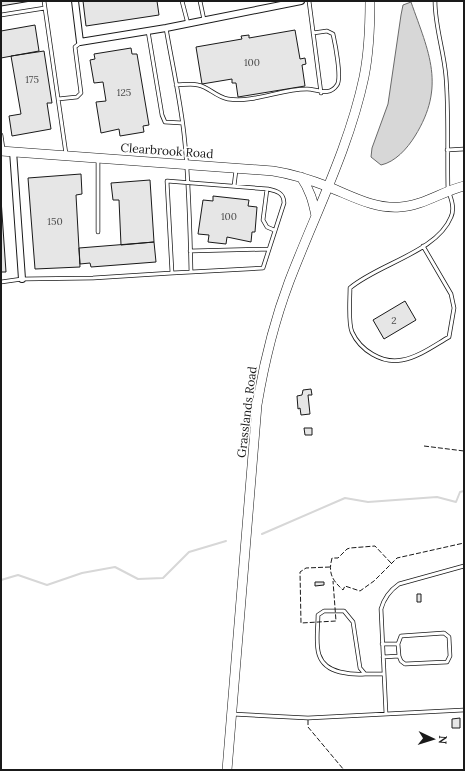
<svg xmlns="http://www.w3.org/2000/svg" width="465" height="771" viewBox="0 0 465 771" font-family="Lora,serif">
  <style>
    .water { fill: #d7d7d7; stroke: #6a6a6a }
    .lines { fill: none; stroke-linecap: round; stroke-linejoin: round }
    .stream { stroke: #d7d7d7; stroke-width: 2 }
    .building { fill: #e6e6e6; stroke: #1a1a1a }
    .lane-casing { stroke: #1a1a1a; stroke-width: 4.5 }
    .street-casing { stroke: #1a1a1a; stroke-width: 8 }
    .secondary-casing { stroke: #1a1a1a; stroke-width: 10 }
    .lane { stroke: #fff; stroke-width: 3 }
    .street { stroke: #fff; stroke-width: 6 }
    .secondary { stroke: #fff; stroke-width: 9 }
    .fence { stroke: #1a1a1a; stroke-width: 1; stroke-dasharray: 5 2; stroke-linecap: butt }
    .labels { text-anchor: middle; stroke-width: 3; stroke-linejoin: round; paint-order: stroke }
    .number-label { font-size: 10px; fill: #4d4d4d }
    .street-label { font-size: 12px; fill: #1a1a1a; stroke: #fff }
  </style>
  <rect width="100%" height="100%" fill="#fff"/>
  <!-- water -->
  <path class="water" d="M411,2c18,51 35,84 4,134 -8,13 -20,26 -34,29l-10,-8 1,-9 16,-44 13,-89 2,-10z"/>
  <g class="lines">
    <!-- stream -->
    <path class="stream" d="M262,534l83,-36 23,4 69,-5 19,5 4,-10 4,-1
      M1,580l17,-5 29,10 35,-12 33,-6 23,12 25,-1 26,-26 37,-11"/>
  </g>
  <!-- building -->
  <path class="building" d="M1,1h30l-30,5z
    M83,1h74l2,14 -73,11z
    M35,25l4,26 -38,7v-27z
    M295,30l5,29 5,-1 1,6 -4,1 3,21 -67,11 -2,-14h-4v-4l-30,5 -6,-37 46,-8 -1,-3 8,-1v3z
    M131,48l1,6h5l12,71 -6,1 1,6 -24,4 -1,-7 -18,4 -5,-31 10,-1 -3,-19 -9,1 -4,-23 5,-1 -1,-5z
    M44,51l8,52h-5l4,26 -39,7 -3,-20 12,-2 -10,-58z
    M81,174l1,20 -6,1 4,72 -45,2 -7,-91z
    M150,180l4,62 -33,3 -2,-45h-6l-2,-17z
    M213,196l36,4 -1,6 9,1 -2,25h-3l-1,10 -24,-5 -1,7 -18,-2 1,-7 -11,-1 5,-34 10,1z
    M1,199l5,73h-5z
    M154,242l2,20 -65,5 -1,-4 -10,1 -1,-16z
    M405,301l11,19 -32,19 -11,-19z
    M311,389l1,6h-4l2,19 -9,1 -1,-7 -2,1 -1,-13 5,-1 1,-5z
    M304,428h8v7h-7z
    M315,582h9v3l-9,1z
    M417,594h4v8h-4z
    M460,718v10h-8v-9z"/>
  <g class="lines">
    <!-- lane casing -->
    <g class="lane-casing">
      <path id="lane" d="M44,1l22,153
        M182,1l6,23
        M200,1l4,19
        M309,1l12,92
        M1,15l44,-7
        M166,28c6,35 14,70 18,106 5,45 6,92 7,138l-19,1 -5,-92 101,8c9,2 16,4 16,14l-21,65 -72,4
        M148,31l14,84 3,7 17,1
        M176,85c7,0 15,-2 22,0 11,2 18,12 30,14 27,4 52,-10 79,-10 10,0 22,8 30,-4 5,-7 -2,-42 -4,-51l-6,-3 -14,2
        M58,99l19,-2 4,-4 -6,-46 5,-4
        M1,135l2,14
        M447,150l17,-1
        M98,160v72
        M234,186l2,-16
        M267,189l-4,31 4,7 7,3
        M423,246l28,48 3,14 -5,29c-14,8 -30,20 -47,23 -20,4 -42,-10 -50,-28 -4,-9 -2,-33 -2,-44 28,-24 87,-36 101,-71 4,-9 0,-19 -3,-27 -1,-38 1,-76 -2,-113 -2,-26 -11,-50 -11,-76
        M190,251l79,-2
        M1,282l21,-3 71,-1 79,-5
        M382,644h16l3,-8 43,-3 5,4 1,19 -3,6 -42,2 -4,-3 -2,-5 -16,1
        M398,644l1,12
        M365,674c-9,1 -16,0 -25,-2 -30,-7 -22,-34 -22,-57l6,-4h20l9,11 7,46 5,6h19
        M232,714l76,4 156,-8
        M386,714l-5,-105c3,-11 8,-18 18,-25l65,-18"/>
    </g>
    <!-- street casing -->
    <g class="street-casing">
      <path id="street" d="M75,1l5,41 86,-14 135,-27
        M13,151l9,128"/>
    </g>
    <!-- secondary casing -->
    <g class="secondary-casing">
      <path id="secondary" d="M1,151l272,20c19,3 38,9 56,16 23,9 45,22 71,20 22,-1 43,-16 64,-21
        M301,177c9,13 12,24 15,39
        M227,770l30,-365c7,-42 17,-83 32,-123 26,-68 60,-134 75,-205 5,-25 6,-51 6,-76"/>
    </g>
    <!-- lane -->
    <use href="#lane" class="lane"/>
    <!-- street -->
    <use href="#street" class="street"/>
    <!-- secondary -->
    <use href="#secondary" class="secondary"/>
    <!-- fence -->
    <path class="fence" d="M424,446l40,5
      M391,563l-16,-17 -25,2 -3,1 -9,9h-6c-4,15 0,22 11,32l2,-4 15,5 14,-10 23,-23 67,-15
      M330,567l-24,1 -6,4 1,51 35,-2 -3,-40
      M308,720v7l36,43"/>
  </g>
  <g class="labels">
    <!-- number labels -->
    <g class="number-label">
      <text x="252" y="66">100</text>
      <text x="32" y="83">175</text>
      <text x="124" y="96">125</text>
      <text x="229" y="220">100</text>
      <text x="55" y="225">150</text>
      <text x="394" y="324">2</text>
    </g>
    <!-- street labels -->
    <g class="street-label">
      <text transform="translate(167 151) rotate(4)" y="4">Clearbrook Road</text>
      <text transform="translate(247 412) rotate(-83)" y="4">Grasslands Road</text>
    </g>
  </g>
  <!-- border -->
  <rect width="465" height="771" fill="none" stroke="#1a1a1a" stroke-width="4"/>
  <!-- north arrow -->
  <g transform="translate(433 739) rotate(94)" stroke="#ffffff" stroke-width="3" paint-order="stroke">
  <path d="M0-3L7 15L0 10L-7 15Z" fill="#1a1a1a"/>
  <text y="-6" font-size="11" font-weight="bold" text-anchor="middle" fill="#1a1a1a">N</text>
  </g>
</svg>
